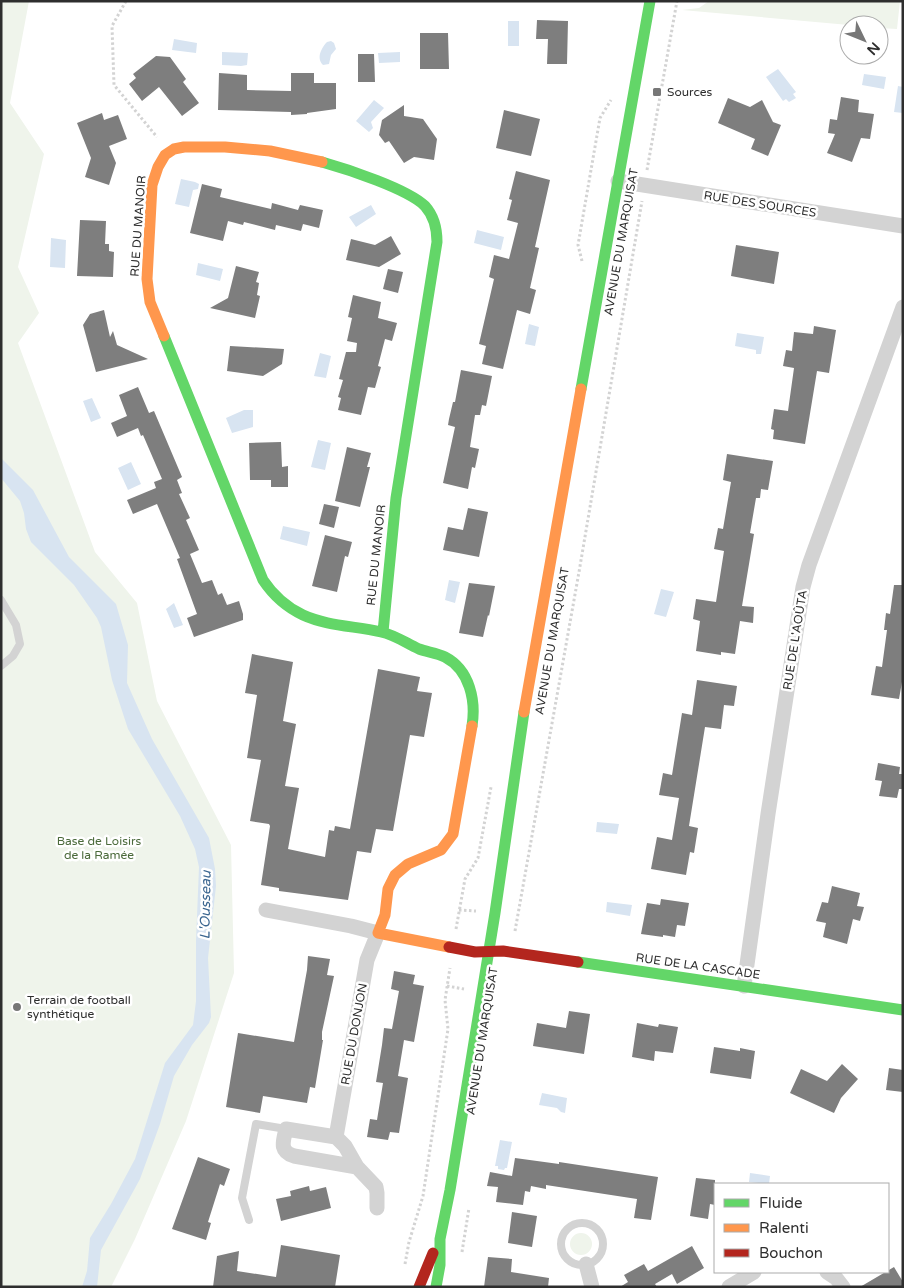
<svg xmlns="http://www.w3.org/2000/svg" width="904" height="1288" viewBox="0 0 904 1288" font-family="'Varela Round',sans-serif">
  <style>
    .green { fill: #eff4eb }
    .water { fill: #d8e4f1 }
    .building { fill: #7e7e7e }
    .lines { fill: none; stroke-linecap: round; stroke-linejoin: round }
    .path { stroke: #d3d3d3; stroke-width: 3; stroke-dasharray: 2.5 2.5; stroke-linecap: butt }
    .lane { stroke: #d3d3d3; stroke-width: 8 }
    .street { stroke: #d3d3d3; stroke-width: 15 }
    .fast { stroke: #63d668; stroke-width: 11 }
    .slow { stroke: #ff974d; stroke-width: 11 }
    .jam { stroke: #b3261e; stroke-width: 11 }
    .poi-dot { fill: #777; stroke: #fff; stroke-width: 2 }
    .labels { text-anchor: middle; stroke-width: 5; stroke-linejoin: round; paint-order: stroke }
    .poi-label { font-size: 12px; fill: #2e2e2e; stroke: #fff; text-anchor: start }
    .street-label { font-size: 12px; fill: #2e2e2e; stroke: #fff }
    .park-label { font-size: 12px; fill: #4b6a3b; stroke: #fff }
    .water-label { font-size: 14px; font-style: italic; fill: #3b6690; stroke: #fff }
  </style>
  <rect width="100%" height="100%" fill="#fff"/>
  <!-- green -->
  <path class="green" d="M1,1h28l-19,102 34,51 -26,113 21,46 -21,30 77,209 42,51 20,98 74,144 3,128 -48,148 -51,118 -24,48h-110z
    M709,1h191l-3,28 -18,-1v-3h-30l-167,-15 17,-2z
    M570 1244a11 11 0 1 1 22 0a11 11 0 1 1-22 0Z"/>
  <!-- water -->
  <path class="water" d="M508,21h11v25h-11z
    M174,39l23,4 -1,10 -24,-3z
    M327,42l4,-1 3,2 2,6 -5,6 -2,9 -6,1c-7,-6 -2,-17 4,-23z
    M222,52l26,1 -1,12 -6,1 -19,-1z
    M400,52v10l-21,1 -1,-10z
    M778,69l18,23 -3,2 3,4 -7,4 -3,-3 -3,2 -17,-24z
    M864,74l22,3 -2,12 -22,-4z
    M898,86l5,1v26l-9,-1z
    M374,100l10,8 -13,14 2,6 -4,4 -13,-11z
    M181,179l14,3 4,2 -1,5 -5,1 -4,17 -14,-3z
    M371,205l5,9 -20,13 -7,-10z
    M477,230l27,7 -3,13 -27,-7z
    M51,238l15,2 -1,28 -15,-1z
    M198,263l25,6 -3,12 -24,-6z
    M529,324l10,3 -4,19 -10,-2z
    M737,333l27,4 -3,17h-5v-4l-21,-4z
    M320,353l11,3 -5,22 -12,-2z
    M92,398l9,20 -10,4 -8,-21z
    M244,410h9v17l-21,6 -6,-15z
    M318,440l13,3 -6,27 -14,-3z
    M1,458l32,32 36,67 47,47 12,41 -1,38 4,9 21,47 57,99 6,31 1,17 -8,72 3,59 -2,6 -17,22 -18,31 -14,48 -20,55 -39,71 -4,37h-15l5,-16 3,-33 21,-34 24,-45 30,-96 28,-38 3,-24v-60l3,-74 -4,-18 -15,-33 -52,-87 -16,-49 -11,-53 -4,-9 -23,-33 -43,-43 -5,-13 -2,-16 -4,-12 -19,-23z
    M131,462l10,22 -13,6 -10,-22z
    M283,526l27,6 -3,14 -27,-7z
    M449,580l11,2 -5,21 -10,-3z
    M661,589l13,3 -8,25 -12,-3z
    M174,603l9,22 -9,3 -8,-19z
    M597,822l22,2 -2,10 -21,-2z
    M607,902l25,3 -2,11 -24,-4z
    M542,1093l25,5 -2,15 -4,-1 -4,-4 -18,-3z
    M500,1140l12,2 -5,26h-2l-1,2 -6,-1v-3h-3z
    M750,1173l20,3 -1,8 -20,-2z"/>
  <!-- building -->
  <path class="building" d="M537,20l31,1 -1,43h-20l1,-25h-12z
    M420,33h28l1,36h-29z
    M358,54h16l1,28h-17z
    M156,56l14,1 16,22 -3,3 16,21 -17,13 -23,-29 -17,14 -13,-17 7,-6 -3,-4z
    M219,73l28,2v15l44,1v-18h23v10h22v26l-29,4v1l-16,1v-3l-73,-2z
    M841,97l18,3 -1,12 16,2 -4,25 -9,-1 -9,24 -25,-9 8,-19 -7,-1 2,-14 7,1z
    M728,98l22,9 12,-7 11,22 8,3 -13,31 -17,-7 4,-10 -37,-16z
    M404,105v11l19,3 14,20 -3,21 -20,-3 -10,6 -15,-22 -4,2 -6,-8 3,-15z
    M504,110l36,9 -9,37 -35,-8z
    M102,113l2,7 14,-5 9,24 -18,7 7,17 -7,22 -24,-8 6,-19 -14,-35z
    M516,171l34,9 -15,67 4,1 -9,40 6,2 -6,24 -13,-4 -14,59 -21,-5 4,-18 -7,-2 15,-65 -5,-2 5,-22 15,4 9,-36 -11,-3 5,-20 -3,-1z
    M202,184l20,5 -2,8 51,12 1,-6 26,7 2,-5 23,5 -4,18 -16,-4 -2,7 -25,-6 -1,5 -31,-8 -1,3 -15,-4 -5,20 -33,-8z
    M80,220l26,1 -1,23h4v7l5,1 -1,25 -36,-1z
    M391,236l10,18 -22,13 -33,-7 5,-21 24,6z
    M736,245l43,7 -5,32 -43,-8z
    M236,266l23,6 -3,10 3,1 -2,12 3,1 -5,22 -45,-10 18,-10z
    M388,269l15,3 -5,21 -15,-4z
    M353,295l28,7 -3,16 19,5 -5,18 -7,-2 -7,27 3,1 -6,21 -7,-1 -7,28 -23,-5 3,-12 -3,-1 5,-17 -4,-1 7,-27h10l1,-9 -10,-2 5,-23 -4,-1z
    M104,310l6,27 3,-6 4,14 31,14 -52,13 -13,-47 7,-11z
    M814,326l22,4 -7,43 -12,-2 -12,73 -32,-5 1,-9 -3,-1 3,-20 14,2 6,-43 -11,-2 3,-16 6,1 2,-19 19,2z
    M230,346l54,3 -2,15 -19,12 -36,-5z
    M461,370l31,6 -6,30 -4,-1 -2,10h-5l-5,32 9,2 -4,19 -3,-1 -4,22 -25,-6 12,-56 -7,-2 1,-6 4,-17h2z
    M138,387l11,26 5,-2 28,66 -5,3 5,13 -3,1 11,24 -4,2 13,30 -9,4 12,29 10,-3 6,15 4,-2 5,12 12,-4 4,13v6l-49,17 -7,-19 10,-4 -20,-55 3,-1 -23,-54 -24,10 -6,-14 29,-12 -2,-6 8,-3 -19,-44 -2,1 -3,-8 -21,9 -6,-14 16,-7 -8,-21z
    M281,442l1,25 6,-1v21h-17v-7h-21l-1,-37z
    M347,447l24,6 -4,14h3l-10,40 -25,-6z
    M727,454l46,7 -5,29 -7,-1 -1,9h-4l-6,35 4,1 -12,72 12,1 -1,16 -13,-2 -5,33 -14,-2v3l-25,-4 4,-30 -7,-2 3,-20 20,3 8,-51 -10,-2 4,-21 5,1 8,-47 -8,-2z
    M324,504l15,3 -5,21 -15,-4z
    M468,508l20,4 -9,45 -36,-7 5,-23 15,3z
    M325,535l27,7 -4,15 -3,-1 -8,36 -25,-6z
    M469,583l26,3 -6,30 -1,-1 -5,22 -24,-4z
    M894,585h9v91l-4,23 -28,-4 5,-29 6,1 5,-37h-3l2,-17 4,1z
    M252,654l41,8 -10,59 13,3 -11,62 14,2 -11,61 37,8 4,-27 5,1 1,-5 15,3 28,-160 42,8 -3,14 15,2 -8,44 -14,-2 -17,96 -17,-2 -5,24 -14,-2 -9,49 -69,-9v-3l-18,-3 9,-59 -1,-2 -19,-3 11,-61 -14,-2 10,-63 -12,-2z
    M697,680l40,6 -3,20 -10,-1 -3,24 -16,-2 -16,99 9,2 -4,25 -4,-1 -4,23 -35,-6 6,-32 15,3 7,-42 -20,-3 4,-22 9,2 10,-62 10,2z
    M878,763l22,4 -1,7h4v15h-4l-2,9 -18,-2 3,-15 -7,-1z
    M832,886l28,7 -3,13 7,1 -4,14 -7,-2 -6,25 -24,-7 3,-14 -10,-2 6,-19 6,1z
    M661,899l28,4 -4,23 -8,-1 -2,12 -12,-2v2l-22,-3 6,-31 13,2z
    M308,956l22,3 -3,16 7,1 -12,56v8h1l-8,48 -5,-1 -3,16 -44,-7 -3,17 -34,-6 12,-74 56,9 13,-72z
    M394,971l21,4 -2,9 11,2 -10,56 -10,-2 -6,36 10,2 -9,55 -9,-1 -2,8 -21,-3 3,-18 7,1 6,-37 -7,-1 6,-37 2,-17 8,1 7,-38 -8,-2z
    M569,1011l21,3 -6,40 -51,-8 4,-23 29,5z
    M637,1023l21,4 1,-3 19,3 -5,26 -18,-2 -1,10 -22,-4z
    M714,1047l26,4v-3l15,3 -4,28 -41,-6z
    M842,1064l16,15 -17,19 -7,15 -44,-20 11,-24 26,12z
    M889,1068l14,2v22l-17,-2z
    M198,1157l32,12 -6,17 -4,-2 -12,38 3,1 -5,17 -34,-11z
    M515,1158l44,6v-2l99,15 -7,43 -17,-2 3,-19 -91,-14v4l-15,-3 -1,6 -5,-1 -2,14 -27,-3 2,-15 -11,-1 3,-14 22,4z
    M696,1178l19,2v25l-5,-1 -2,15 -18,-3z
    M309,1186l1,5 16,-4 5,21 -50,13 -5,-22 15,-3 -1,-5z
    M512,1212l25,4 -5,31 -24,-4z
    M281,1245l59,10 -5,32h-122l4,-31 22,-5 -2,20 39,6z
    M692,1246l12,22 -27,16 -5,-10 -17,10 2,3h-37l8,-5 -4,-7 20,-11 4,7z
    M488,1257l24,2 -1,13 38,6 -1,9h-64z
    M894,1267l9,15v5h-43z"/>
  <g class="lines">
    <!-- path -->
    <path class="path" d="M126,1l-14,25 2,59 43,52
      M647,170l30,-169
      M582,261l-4,-16 22,-127 11,-18
      M459,910l17,1
      M456,929l9,-50 13,-21 13,-71
      M515,931l64,-359 63,-371
      M447,986l17,3
      M462,1252l7,-44
      M405,1264l4,-22 14,-46 25,-167 -3,-29 5,-32"/>
    <!-- lane -->
    <path class="lane" d="M1,600l15,25 4,19 -7,12 -12,10
      M249,1220l-7,-22 14,-74 30,5
      M561 1244a21 21 0 1 1 42 0a21 21 0 1 1-42 0Z"/>
    <!-- street -->
    <path class="street" d="M618,181l285,45
      M266,910l85,16 27,7 -11,27 -31,177 9,9 12,21 19,20 1,6v15
      M744,986l24,-172 35,-227 6,-22 94,-258
      M336,1137l-50,-8c-3,13 -7,22 8,27l63,11
      M586,1264l6,23
      M827,1272l9,6 7,9
      M729,1287l25,-15"/>
    <!-- fast -->
    <path class="fast" d="M322,162c25,7 86,27 103,44 9,10 12,23 12,36l-41,256 -13,134
      M164,336l99,244c10,15 23,27 40,35 24,11 52,11 78,17 14,3 25,11 38,17 8,3 18,4 26,8 25,13 31,44 27,69
      M581,389l69,-388
      M578,962l325,48
      M436,1287l4,-22v-26l10,-49 45,-277 29,-201"/>
    <!-- slow -->
    <path class="slow" d="M164,336l-14,-34 -3,-23 5,-94 6,-18 7,-12 9,-6 10,-2h41l45,4 52,11
      M524,712l57,-323
      M449,947l-71,-14 7,-18 3,-26 7,-14 13,-11 33,-14 12,-16 19,-108"/>
    <!-- jam -->
    <path class="jam" d="M449,947l26,5 28,-1 75,11
      M419,1287l14,-34"/>
  </g>
  <!-- markers -->
  <g class="poi-dot">
    <rect x="652" y="87" width="10" height="10" rx="2.5"/>
    <circle cx="17" cy="1007" r="5"/>
  </g>
  <g class="labels">
    <!-- poi labels -->
    <g class="poi-label">
      <text x="667" y="96">Sources</text>
      <text x="27" y="1004">Terrain de football<tspan x="27" dy="14">synthétique</tspan></text>
    </g>
    <!-- street labels -->
    <g class="street-label">
      <text transform="translate(760 204) rotate(9)" y="4">RUE DES SOURCES</text>
      <text transform="translate(138 226) rotate(-86)" y="4">RUE DU MANOIR</text>
      <text transform="translate(621 242) rotate(-80)" y="4">AVENUE DU MARQUISAT</text>
      <text transform="translate(376 555) rotate(-84)" y="4">RUE DU MANOIR</text>
      <text transform="translate(795 640) rotate(-81)" y="4">RUE DE L'AOÛTA</text>
      <text transform="translate(552 641) rotate(-80)" y="4">AVENUE DU MARQUISAT</text>
      <text transform="translate(698 966) rotate(8)" y="4">RUE DE LA CASCADE</text>
      <text transform="translate(354 1034) rotate(-80)" y="4">RUE DU DONJON</text>
      <text transform="translate(482 1041) rotate(-81)" y="4">AVENUE DU MARQUISAT</text>
    </g>
    <!-- park labels -->
    <g class="park-label">
      <text x="99" y="845">Base de Loisirs<tspan x="99" dy="14">de la Ramée</tspan></text>
    </g>
    <!-- water labels -->
    <g class="water-label">
      <text transform="translate(205 905) rotate(-89)" y="5">L'Ousseau</text>
    </g>
  </g>
  <!-- border -->
  <rect width="904" height="1288" fill="none" stroke="#2e2e2e" stroke-width="5"/>
  <!-- legend -->
  <rect x="714" y="1183" width="175" height="90" fill="#ffffff" stroke="#ababab"/>
  <rect x="724" y="1199" width="25" height="8" fill="#63d668" stroke="#ababab"/>
  <text x="759" y="1208" font-size="15" fill="#2e2e2e">Fluide</text>
  <rect x="724" y="1224" width="25" height="8" fill="#ff974d" stroke="#ababab"/>
  <text x="759" y="1233" font-size="15" fill="#2e2e2e">Ralenti</text>
  <rect x="724" y="1249" width="25" height="8" fill="#b3261e" stroke="#ababab"/>
  <text x="759" y="1258" font-size="15" fill="#2e2e2e">Bouchon</text>
  <!-- north arrow -->
  <g transform="translate(864 40) rotate(133)"><circle r="24" fill="#ffffff" stroke="#ababab"/>
  <path d="M0-4L9 19L0 12L-9 19Z" fill="#777777"/>
  <text y="-8" font-size="14" font-weight="bold" text-anchor="middle" fill="#2e2e2e">N</text>
  </g>
</svg>
